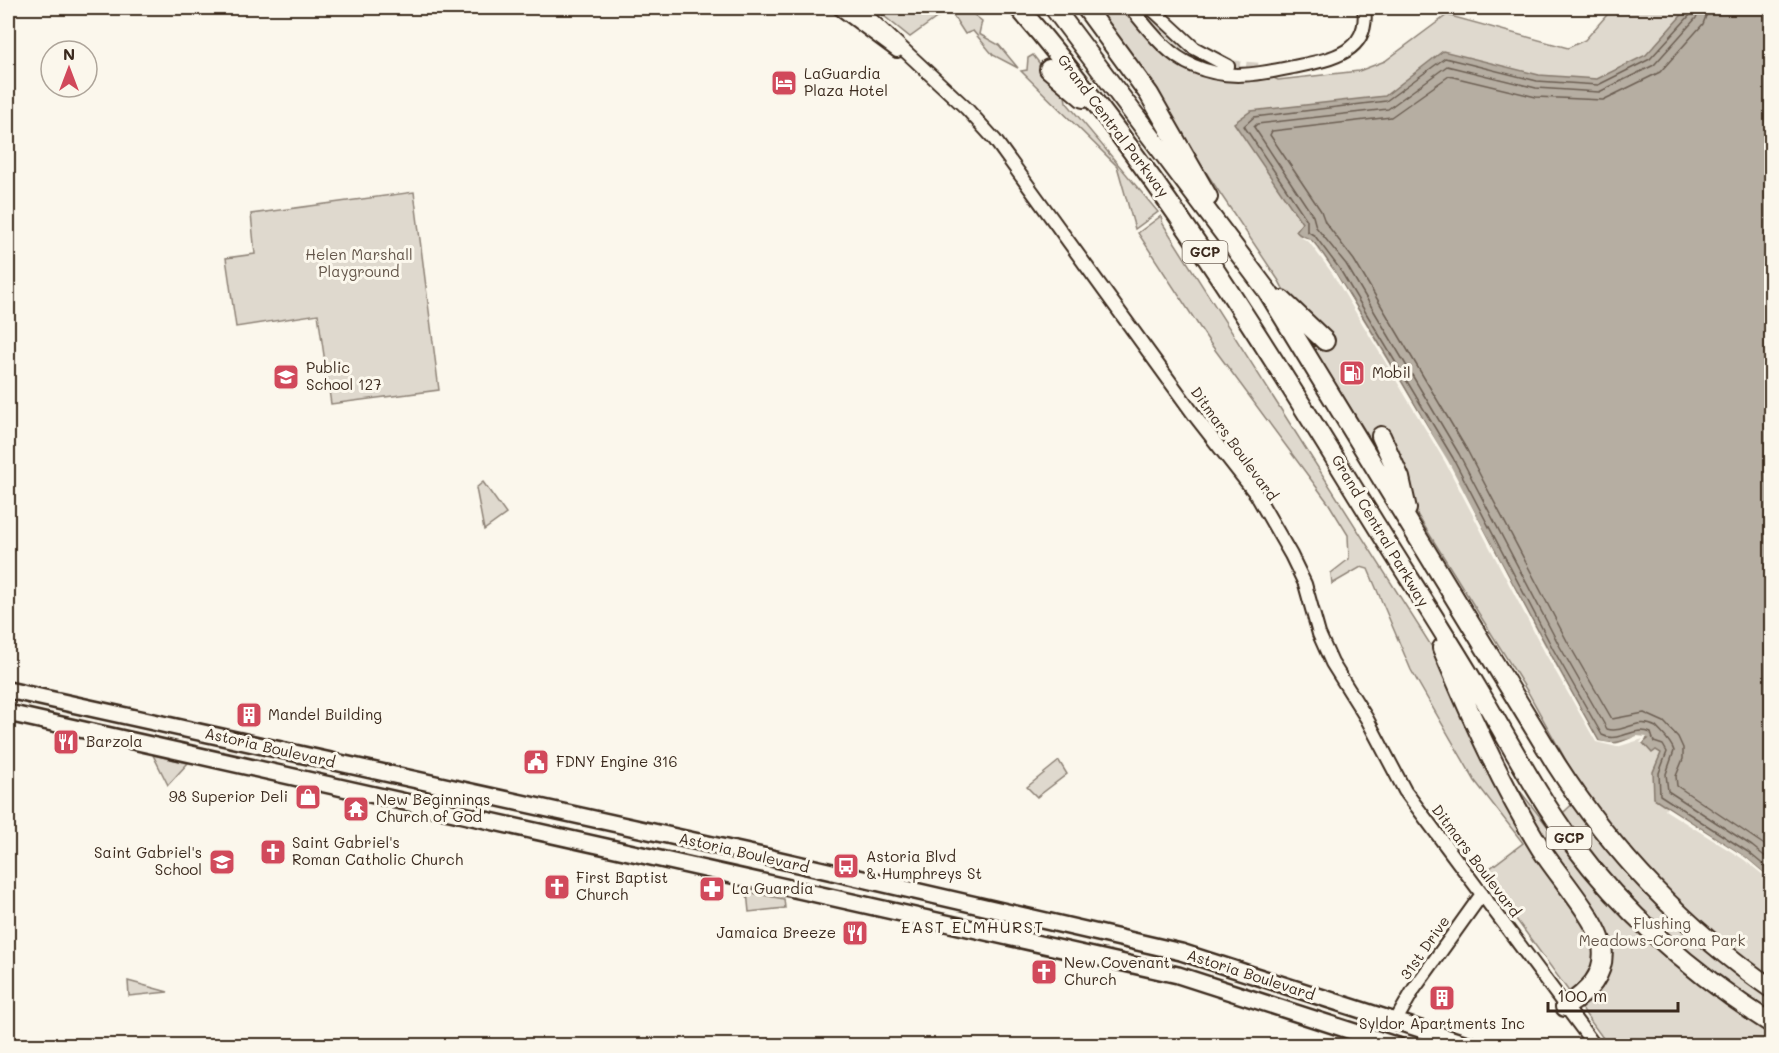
<svg xmlns="http://www.w3.org/2000/svg" width="1779" height="1053" viewBox="0 0 1779 1053" font-family="Mali,sans-serif">
  <style>
    .green { fill: #dfd9ce; stroke: #8d8276; stroke-width: 1.5 }
    .water { fill: #b6aea2; stroke: #85796d; stroke-width: 1.5 }
    .pier { fill: #fbf7ec }
    .lines { fill: none; stroke-linecap: round; stroke-linejoin: round }
    .shore { stroke: #6c5f53; stroke-width: 1.5 }
    .minor-tunnel { stroke: #d5cec3; stroke-width: 12; stroke-dasharray: 12 6; stroke-linecap: butt }
    .minor-casing { stroke: #3b2a1e; stroke-width: 16 }
    .major-casing { stroke: #3b2a1e; stroke-width: 20 }
    .highway-casing { stroke: #3b2a1e; stroke-width: 22 }
    .minor { stroke: #fbf7ec; stroke-width: 12 }
    .major { stroke: #fbf7ec; stroke-width: 15 }
    .highway { stroke: #fbf7ec; stroke-width: 18 }
    .labels { text-anchor: middle; stroke-width: 6; stroke-linejoin: round; paint-order: stroke }
    .shield { fill: #fbf7ec; stroke: #75685c; stroke-width: 1.5 }
    .shield-label { font-size: 14px; font-weight: bold; fill: #3b2a1e }
    .poi-label { font-size: 15px; fill: #3b2a1e; stroke: #fbf7ec; text-anchor: start }
    .street-label { font-size: 15px; fill: #3b2a1e; stroke: #fbf7ec }
    .park-label { font-size: 15px; fill: #64564a; stroke: #fbf7ec }
    .neighbourhood-label { font-size: 16px; letter-spacing: 1.5px; fill: #3b2a1e; stroke: #fbf7ec }
  </style>
  <rect width="100%" height="100%" fill="#fbf7ec"/>
  <filter id="ink" filterUnits="userSpaceOnUse"><feTurbulence type="fractalNoise" baseFrequency=".0167" numOctaves="2"/><feDisplacementMap in="SourceGraphic" scale="12" xChannelSelector="R" yChannelSelector="G"/><feConvolveMatrix kernelMatrix="1 2 1 2 8 2 1 2 1" color-interpolation-filters="sRGB"/></filter>
  <g filter="url(#ink)">
    <!-- green -->
    <path class="green" d="M874,8h21l7,6 7,-6h56l17,13 -3,13 20,11 19,23 -25,-13 -20,-24 -8,3 -16,-25 -39,28z
      M1096,8h47l51,50 34,22 44,-3 6,3 81,-9 26,-10 62,-46 121,33 17,-8 28,-32h158v1037h-163l-119,-163 2,-2 -6,-8 38,-29 -48,-62 -64,-111 -43,-101 -7,-2 -29,17 -1,-11 18,-14 -1,-24 -19,-31 -119,-161 -72,-110 23,-17 2,8 269,423 38,79 44,61 2,-1 32,41 36,-34 -55,-99 -210,-337 -40,-76 -92,-137 -32,-57z
      M1033,55l32,41 1,6 92,110 -23,17 -18,-63 -96,-95 6,-1 1,-12z
      M414,192l25,198 -108,14 -13,-90 -82,13 -10,-69 29,-4 -4,-40z
      M483,482l23,32 -22,16 -8,-42z
      M153,755l35,8 -20,22z
      M1059,761l8,13 -30,23 -10,-10z
      M747,892l37,7 1,9 -36,4z
      M128,981l40,11 -39,4z"/>
    <!-- water -->
    <path class="water" d="M1688,8h83v871l-26,-22 -91,-59 -1,-26 8,-19 -5,-3 -4,3 -9,-10 5,-4c-18,-5 -31,9 -49,2 -89,-156 -166,-318 -264,-468 -6,-10 -15,-26 -24,-33 -6,-4 -11,-3 -15,-9l6,-8 -68,-100 17,-12 134,-15 58,-45 96,24 58,4 49,-24z"/>
    <!-- pier -->
    <path class="pier" d="M1299,236l11,3 24,32 114,190 100,191 50,89 19,3 20,-8 10,1 -4,6h-3l3,-4 -26,8 -21,-5 -51,-89 -100,-191 -113,-189 -23,-31z
      M1667,807l78,50 26,22 1,3 -29,-23 -78,-49z"/>
    <g class="lines">
      <!-- shore -->
      <path class="shore" d="M1692,8l-1,6 -41,45 -52,26 -61,-4 -92,-23 -59,43 -132,16 -10,9 63,94v11l8,5 24,32 114,190 100,191 49,86c17,9 31,-10 49,-2l3,9 9,3 4,7 -8,21 1,22 88,57 24,20
        M1700,8l-4,10 -42,47 -55,27 -63,-4 -89,-22 -59,43 -131,15 -3,3 59,89 3,11 30,37 113,190 100,191 48,84c17,5 30,-13 49,-2 6,7 15,14 18,24l-8,23 2,17 84,55 20,16
        M1709,8l-6,16 -43,48 -57,28 -67,-3 -87,-21 -58,41 -119,14 -2,4 51,76 4,11 29,38 113,190 100,191 45,78 32,-6 20,9 14,15 5,11v11l-7,17 1,10 95,64"/>
      <!-- minor-tunnel -->
      <path class="minor-tunnel" d="M1228,66l33,3"/>
      <!-- minor casing -->
      <g class="minor-casing">
        <path id="minor" d="M839,8l58,43
          M859,8l107,100 29,32 200,276 61,78 35,61 14,29 14,50 13,29 35,56 38,72 190,255
          M1131,8c18,22 36,47 63,58 34,15 65,8 99,1 34,-7 78,-13 71,-59
          M1151,8l43,40 34,18
          M1395,1022l19,-33 68,-95"/>
      </g>
      <!-- major casing -->
      <g class="major-casing">
        <path id="major" d="M8,690l759,167 414,95 292,94
          M8,713l1170,262 220,71"/>
      </g>
      <!-- highway casing -->
      <g class="highway-casing">
        <path id="highway" d="M1019,8c130,152 235,318 339,488 39,64 80,126 118,190 32,53 60,108 97,158 53,72 124,132 199,180
          M1054,8l214,284 288,472c57,89 128,164 216,225
          M1086,8l63,86 59,103
          M1049,69l34,29
          M1282,300l43,41
          M1381,436l19,42 7,31
          M1442,648c29,69 60,138 99,201 15,24 58,73 61,96 5,30 -15,48 -37,62"/>
      </g>
      <!-- minor -->
      <use href="#minor" class="minor"/>
      <!-- major -->
      <use href="#major" class="major"/>
      <!-- highway -->
      <use href="#highway" class="highway"/>
    </g>
  </g>
  <!-- icons -->
  <defs>
    <g id="hotel-square" transform="scale(1.35)"><rect x="-9" y="-9" width="18" height="18" rx="4" fill="#d1495b" stroke="#fbf7ec"/><path d="M-6-4.5h1.5V1H6V5H4.5V3h-9V5H-6ZM-4 0a1.8 1.8 0 1 1 3.6 0ZM.5 0V-2.5h3Q6-2.5 6 0Z" fill="#fff"/></g>
    <g id="fuel-square" transform="scale(1.35)"><rect x="-9" y="-9" width="18" height="18" rx="4" fill="#d1495b" stroke="#fbf7ec"/><path d="M-5.5-6h7V0h2V4h1.3V-2.5L3-4.5l.8-.8L6-3V5H2.5V1h-1V6h-7ZM-4.2-4.7v3.2H.2V-4.7Z" fill="#fff"/></g>
    <g id="school-square" transform="scale(1.35)"><rect x="-9" y="-9" width="18" height="18" rx="4" fill="#d1495b" stroke="#fbf7ec"/><path d="M0-5L7-2L0 1L-7-2ZM-4 1L0 2.5L4 1V4Q0 6-4 4Z" fill="#fff"/></g>
    <g id="building-square" transform="scale(1.35)"><rect x="-9" y="-9" width="18" height="18" rx="4" fill="#d1495b" stroke="#fbf7ec"/><path d="M-4-6H4V6H1V3H-1V6H-4ZM-2.5-4.3h1.7v1.8h-1.7ZM.8-4.3h1.7v1.8H.8ZM-2.5-1h1.7V.8h-1.7ZM.8-1h1.7V.8H.8Z" fill="#fff"/></g>
    <g id="restaurant-square" transform="scale(1.35)"><rect x="-9" y="-9" width="18" height="18" rx="4" fill="#d1495b" stroke="#fbf7ec"/><path d="M-5-6h1v4h1v-4h1v4h1v-4h1v5L-1.5 .5V6h-2V.5L-5-1ZM5-6V6H3V1.5H1.5Q1.5-4 5-6Z" fill="#fff"/></g>
    <g id="civic-square" transform="scale(1.35)"><rect x="-9" y="-9" width="18" height="18" rx="4" fill="#d1495b" stroke="#fbf7ec"/><path d="M-.6-6.5H3V-4.5H.6V-3L4-1V1h2V6H-6V1h2V-1L-.6-3ZM-1.2 2.5V6h2.4V2.5Z" fill="#fff"/></g>
    <g id="shop-square" transform="scale(1.35)"><rect x="-9" y="-9" width="18" height="18" rx="4" fill="#d1495b" stroke="#fbf7ec"/><path d="M-5-2.5h2.3a2.7 3.5 0 0 1 5.4 0H5L5.5 6h-11ZM-1.5-2.5h3a1.5 2.3 0 0 0-3 0Z" fill="#fff"/></g>
    <g id="temple-square" transform="scale(1.35)"><rect x="-9" y="-9" width="18" height="18" rx="4" fill="#d1495b" stroke="#fbf7ec"/><path d="M0-6L5-2H3V0L6.5 2.5H4V6H1.5V3h-3V6H-4V2.5H-6.5L-3 0V-2H-5Z" fill="#fff"/></g>
    <g id="church-square" transform="scale(1.35)"><rect x="-9" y="-9" width="18" height="18" rx="4" fill="#d1495b" stroke="#fbf7ec"/><path d="M-1.2-6h2.4v3.5h3.3v2.4h-3.3V6h-2.4V-.1h-3.3v-2.4h3.3Z" fill="#fff"/></g>
    <g id="bus-square" transform="scale(1.35)"><rect x="-9" y="-9" width="18" height="18" rx="4" fill="#d1495b" stroke="#fbf7ec"/><path d="M-5-6H5V4H4V6H2V4H-2V6H-4V4H-5ZM-3.5-4V0h7V-4ZM-3.5 1.2v1.5H-2V1.2ZM2 1.2v1.5H3.5V1.2Z" fill="#fff"/></g>
    <g id="pharmacy-square" transform="scale(1.35)"><rect x="-9" y="-9" width="18" height="18" rx="4" fill="#d1495b" stroke="#fbf7ec"/><path d="M-2-6h4v4h4v4h-4v4h-4v-4h-4v-4h4Z" fill="#fff"/></g>
  </defs>
  <g fill-rule="evenodd">
    <use href="#hotel-square" x="784" y="83"/>
    <use href="#fuel-square" x="1352" y="373"/>
    <use href="#school-square" x="286" y="377"/>
    <use href="#building-square" x="249" y="715"/>
    <use href="#restaurant-square" x="66" y="742"/>
    <use href="#civic-square" x="536" y="762"/>
    <use href="#shop-square" x="308" y="797"/>
    <use href="#temple-square" x="356" y="809"/>
    <use href="#church-square" x="273" y="852"/>
    <use href="#school-square" x="222" y="862"/>
    <use href="#bus-square" x="846" y="866"/>
    <use href="#church-square" x="557" y="887"/>
    <use href="#pharmacy-square" x="712" y="889"/>
    <use href="#restaurant-square" x="855" y="933"/>
    <use href="#church-square" x="1044" y="972"/>
    <use href="#building-square" x="1442" y="998"/>
  </g>
  <g class="labels">
    <!-- shield labels -->
    <g class="shield">
      <rect x="1182.5" y="241" width="45" height="22" rx="4.5"/>
      <rect x="1546.5" y="827" width="45" height="22" rx="4.5"/>
    </g>
    <g class="shield-label">
      <text x="1205" y="257">GCP</text>
      <text x="1569" y="843">GCP</text>
    </g>
    <!-- poi labels -->
    <g class="poi-label">
      <text x="804" y="79">LaGuardia<tspan x="804" dy="17">Plaza Hotel</tspan></text>
      <text x="306" y="373">Public<tspan x="306" dy="17">School 127</tspan></text>
      <text x="1372" y="378">Mobil</text>
      <text x="268" y="720">Mandel Building</text>
      <text x="86" y="747">Barzola</text>
      <text x="556" y="767">FDNY Engine 316</text>
      <text x="288" y="802" text-anchor="end">98 Superior Deli</text>
      <text x="376" y="805">New Beginnings<tspan x="376" dy="17">Church of God</tspan></text>
      <text x="292" y="848">Saint Gabriel's<tspan x="292" dy="17">Roman Catholic Church</tspan></text>
      <text x="202" y="858" text-anchor="end">Saint Gabriel's<tspan x="202" dy="17">School</tspan></text>
      <text x="866" y="862">Astoria Blvd<tspan x="866" dy="17">&amp; Humphreys St</tspan></text>
      <text x="576" y="883">First Baptist<tspan x="576" dy="17">Church</tspan></text>
      <text x="732" y="894">La Guardia</text>
      <text x="836" y="938" text-anchor="end">Jamaica Breeze</text>
      <text x="1064" y="968">New Covenant<tspan x="1064" dy="17">Church</tspan></text>
      <text x="1442" y="1029" text-anchor="middle">Syldor Apartments Inc</text>
    </g>
    <!-- street labels -->
    <g class="street-label">
      <text transform="translate(1113 126) rotate(53)" y="5">Grand Central Parkway</text>
      <text transform="translate(1234 444) rotate(54)" y="5">Ditmars Boulevard</text>
      <text transform="translate(1380 531) rotate(59)" y="5">Grand Central Parkway</text>
      <text transform="translate(270 748) rotate(13)" y="5">Astoria Boulevard</text>
      <text transform="translate(744 853) rotate(13)" y="5">Astoria Boulevard</text>
      <text transform="translate(1476 861) rotate(53)" y="5">Ditmars Boulevard</text>
      <text transform="translate(1425 948) rotate(-55)" y="5">31st Drive</text>
      <text transform="translate(1251 975) rotate(18)" y="5">Astoria Boulevard</text>
    </g>
    <!-- park labels -->
    <g class="park-label">
      <text x="359" y="260">Helen Marshall<tspan x="359" dy="17">Playground</tspan></text>
      <text x="1662" y="929">Flushing<tspan x="1662" dy="17">Meadows-Corona Park</tspan></text>
    </g>
    <!-- neighbourhood labels -->
    <g class="neighbourhood-label">
      <text x="973" y="933">EAST ELMHURST</text>
    </g>
  </g>
  <!-- margin -->
  <rect width="1779" height="1053" fill="none" stroke="#fbf7ec" stroke-width="30"/>
  <rect x="15" y="15" width="1749" height="1023" fill="none" stroke="#3b2a1e" stroke-width="2" filter="url(#ink)"/>
  <!-- north arrow -->
  <g transform="translate(69 69)"><circle r="28" fill="#fbf7ec" stroke="#aea59a" stroke-width="1.5"/>
  <path d="M0-4.5L10 22L0 15L-10 22Z" fill="#d1495b"/>
  <text y="-9" font-size="16" font-weight="bold" text-anchor="middle" fill="#3b2a1e">N</text>
  </g>
  <!-- scale -->
  <path d="M1548 1002v9h130v-9" fill="none" stroke="#3b2a1e" stroke-width="3"/>
  <text x="1557" y="1002" font-size="18" fill="#3b2a1e" stroke="#fbf7ec" stroke-width="4.5" paint-order="stroke">100 m</text>
</svg>
